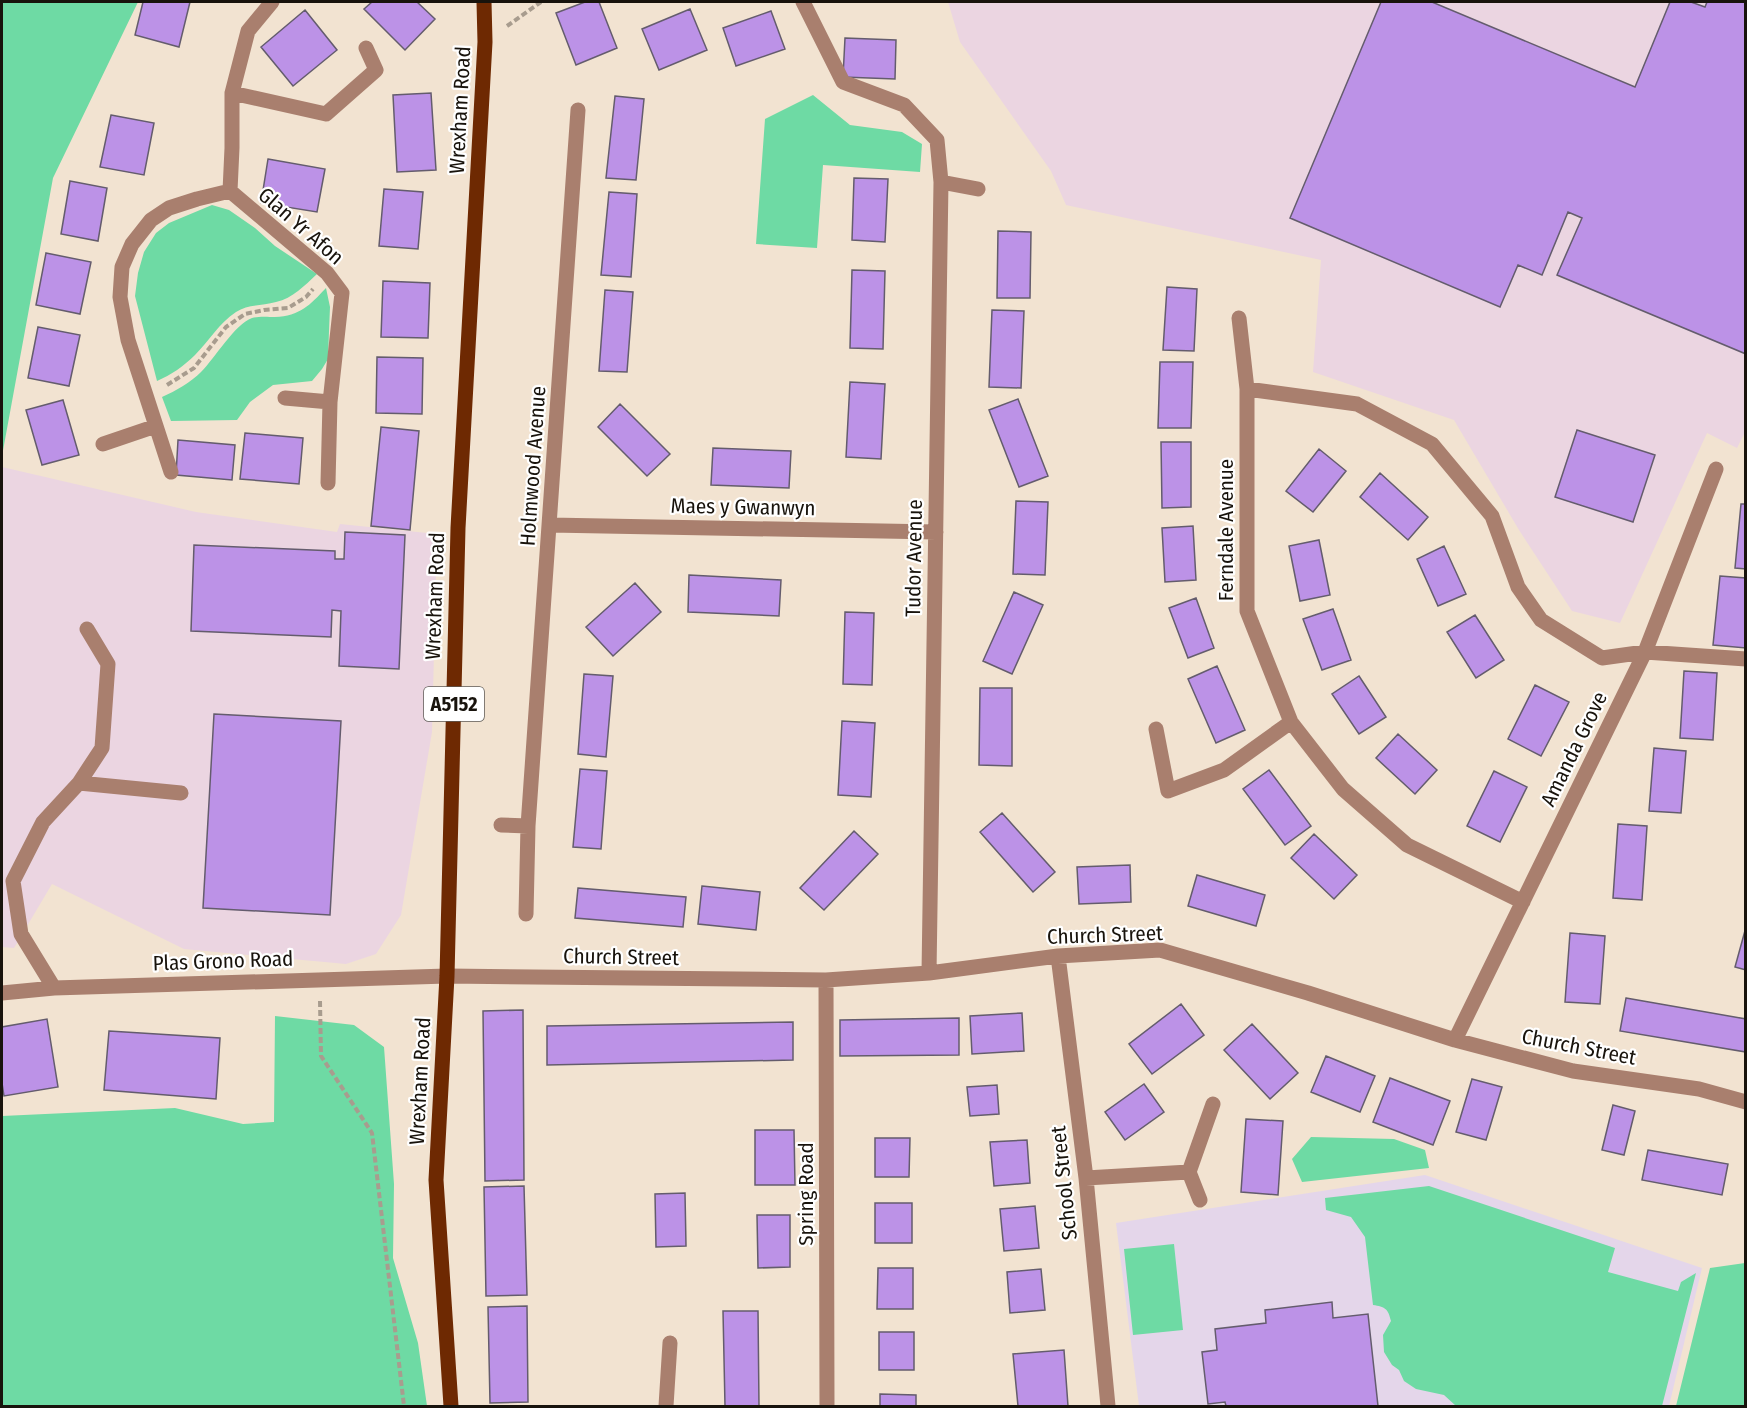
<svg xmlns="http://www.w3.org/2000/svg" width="1747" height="1408" viewBox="0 0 1747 1408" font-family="'Fira Sans Condensed',sans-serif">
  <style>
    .industrial { fill: #ebd5e1 }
    .education { fill: #e4d6ea }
    .green { fill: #6edaa4 }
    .building { fill: #bc92e7; stroke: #645c6d; stroke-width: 1.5 }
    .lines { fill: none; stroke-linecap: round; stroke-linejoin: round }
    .path { stroke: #a89c8e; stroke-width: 4; stroke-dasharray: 6 3; stroke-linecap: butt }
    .minor { stroke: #a97f6e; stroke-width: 15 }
    .major { stroke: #6e2902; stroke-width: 15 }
    .labels { text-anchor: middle; stroke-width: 4.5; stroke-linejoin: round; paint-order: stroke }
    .shield { fill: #fff; stroke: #5d5a55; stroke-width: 1.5 }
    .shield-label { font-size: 20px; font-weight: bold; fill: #18130c }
    .street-label { font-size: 21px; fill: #18130c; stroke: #fff }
  </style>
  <rect width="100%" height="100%" fill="#f2e3d1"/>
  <!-- industrial -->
  <path class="industrial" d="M948,2h797v430l-8,16 -30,-15 -87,190 -48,-12 -53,-81 -65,-110 -141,-48 8,-112 -255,-55 -15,-34 -91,-129z
    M2,467l194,45 141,20 3,-8 97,10 -5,198 -31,183 -25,39 -30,10 -162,-15 -132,-65 -38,64 -12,-1z"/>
  <!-- education -->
  <path class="education" d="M1425,1175l277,93 -33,138h-530l-23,-183z"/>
  <!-- green -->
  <path class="green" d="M2,2h136l-85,176 -51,278z
    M813,95l37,30 52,7 20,12 -2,28 -97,-7 -6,83 -61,-4 9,-125z
    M212,205l17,5 26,18 20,18 42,28c-13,12 -24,24 -41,28 -14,4 -28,2 -40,10 -17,11 -27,29 -41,43 -11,11 -24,20 -38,26l-22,-85 3,-23 6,-21 12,-19 13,-10z
    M326,288l4,19 -1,24 -1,28 -6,10 -10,12 -39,4 -23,17 -13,18 -66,1 -9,-24c14,-6 29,-15 39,-25 14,-14 34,-48 51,-54 7,-2 17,-1 23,-1 25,-1 35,-12 51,-29z
    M275,1016l79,9 30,22 10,137 -1,74 25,85 9,63h-425v-290l173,-8 68,16 31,-2z
    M1311,1137l83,2 31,11 4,18 -127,14 -10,-23z
    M1429,1186l186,62 -7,24 70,19 3,-9 15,-9 -34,133h-206l-12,-11 -28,-6 -12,-8 -5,-11 -7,-5 -8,-13 -1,-17 8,-14c-3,-13 -6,-14 -18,-16l-8,-68 -14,-20 -25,-7 -1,-12z
    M1174,1244l9,86 -50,5 -9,-86z
    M1745,1263v143h-69l34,-138z"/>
  <!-- building -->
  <path class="building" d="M143,2h47l-11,45 -44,-12z
    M372,2h45l18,17 -30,31 -41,-41z
    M585,2h14l18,46 -41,17 -20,-52z
    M1381,2h51l203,85 35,-85h21l14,5 2,-5h39v352l-189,-79 25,-57 -14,-6 -26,63 -24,-10 -18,42 -210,-89z
    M690,9l17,41 -48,20 -17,-41z
    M305,10l32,40 -44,36 -32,-39z
    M771,11l14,38 -49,17 -13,-38z
    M845,38l51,2 -1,39 -52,-2z
    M431,93l5,77 -39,2 -4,-77z
    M615,96l29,3 -8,81 -30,-2z
    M111,115l43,8 -10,52 -44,-8z
    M268,159l57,10 -8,43 -56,-9z
    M854,178l34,1 -3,63 -33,-2z
    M70,181l37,7 -9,53 -37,-7z
    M384,189l39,3 -5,57 -39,-3z
    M609,192l28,2 -6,83 -30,-2z
    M998,231l33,1 -1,66h-33z
    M46,253l45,9 -11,52 -44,-9z
    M852,270l33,1 -2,78 -33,-1z
    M383,281l47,2 -2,55 -47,-1z
    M1167,287l30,2 -3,62 -31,-1z
    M605,290l28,2 -6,80 -28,-1z
    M992,310l32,1 -3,77 -32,-1z
    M38,327l42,8 -11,51 -41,-8z
    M377,357l46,1 -1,56 -46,-1z
    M1160,362h33l-2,66h-33z
    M850,382l35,2 -4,75 -35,-2z
    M1018,399l30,77 -29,11 -30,-77z
    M63,400l16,55 -37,10 -16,-55z
    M620,404l50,50 -23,22 -49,-49z
    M381,427l38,4 -9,99 -39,-4z
    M1577,430l78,25 -22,67 -78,-25z
    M245,433l58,5 -4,46 -59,-5z
    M178,440l57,5 -3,35 -56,-5z
    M1161,442h30v65l-29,1z
    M713,448l78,3 -2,37 -78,-3z
    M1319,449l27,22 -33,41 -27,-21z
    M1380,473l48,44 -20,23 -48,-43z
    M1016,501l32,1 -3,73 -32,-1z
    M1741,504h5v65l-11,-1z
    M1193,526l3,54 -31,2 -3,-54z
    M345,532l60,3 -6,134 -60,-3 2,-55 -9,-1 -1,27 -140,-6 3,-86 141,6v8h9z
    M1319,540l11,55 -30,6 -11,-55z
    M1444,546l22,48 -28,12 -21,-47z
    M689,575l92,5 -2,36 -91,-4z
    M1720,576l26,2v70l-33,-3z
    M635,583l26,29 -48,44 -27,-29z
    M1014,592l29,13 -31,69 -29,-13z
    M1196,598l18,50 -26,10 -19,-50z
    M1333,609l18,51 -29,10 -19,-51z
    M845,612l29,1 -2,72 -29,-1z
    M1475,615l29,45 -28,18 -29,-46z
    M1217,666l28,64 -29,13 -28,-64z
    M1684,671l33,2 -4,67 -33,-2z
    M584,674l29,2 -7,81 -28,-3z
    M1359,676l27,41 -27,17 -27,-40z
    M1535,685l34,17 -28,54 -33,-17z
    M980,688h32v78l-33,-1z
    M214,714l127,7 -11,194 -127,-7z
    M842,721l33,2 -4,74 -33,-2z
    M1398,734l39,36 -22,24 -39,-36z
    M1654,748l32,3 -5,62 -32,-2z
    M580,769l27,2 -6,78 -28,-2z
    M1269,770l42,56 -26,19 -42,-56z
    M1494,771l33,16 -27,55 -33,-16z
    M1002,813l53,59 -22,20 -53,-60z
    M1618,824l29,2 -5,74 -29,-2z
    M854,831l24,23 -54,56 -24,-22z
    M1314,834l43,41 -23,24 -43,-41z
    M1130,865l1,37 -52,2 -2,-37z
    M1197,875l68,20 -9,31 -68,-20z
    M702,886l58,6 -4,38 -58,-6z
    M578,888l108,9 -3,30 -108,-9z
    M1746,927v43l-11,-3z
    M1570,933l35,3 -5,68 -35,-2z
    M1626,998l120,21v33l-126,-21z
    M1181,1004l23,31 -52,39 -23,-30z
    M523,1010l1,170 -39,1 -2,-170z
    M1022,1013l2,38 -52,3 -2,-38z
    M959,1018v37l-119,1v-36z
    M47,1019l11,68 -54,9 -2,-13v-56z
    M793,1022v38l-246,5v-39z
    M1252,1024l46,49 -28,26 -46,-49z
    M109,1031l111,7 -4,61 -112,-9z
    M1326,1056l49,20 -15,36 -49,-20z
    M1390,1078l60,23 -17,44 -60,-23z
    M1472,1079l30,8 -16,53 -30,-8z
    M1144,1084l20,28 -39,28 -20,-28z
    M997,1085l2,29 -29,2 -3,-29z
    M1613,1105l22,6 -11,44 -22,-5z
    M1246,1119l37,2 -5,74 -37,-3z
    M755,1130h39l1,55h-40z
    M875,1138h35l-1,39h-34z
    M1027,1140l3,43 -36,3 -4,-44z
    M1648,1150l80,14 -6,31 -80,-15z
    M524,1186l3,109 -41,1 -2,-109z
    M685,1193l1,53 -30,1 -1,-53z
    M875,1203h37v40h-37z
    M1035,1206l4,42 -35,3 -4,-42z
    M757,1215h33v52l-32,1z
    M878,1268h35v41h-36z
    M1041,1269l4,41 -35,3 -3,-41z
    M1332,1302l1,16 35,-4 10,92h-152l-1,-4 -17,2 -6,-52 15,-2 -2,-21 51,-6 -1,-13z
    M527,1306l1,96 -38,1 -2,-96z
    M723,1311h35l1,95h-34z
    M879,1332h35v38h-35z
    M1064,1350l4,56h-50l-5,-52z
    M880,1394l36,1v11h-36z"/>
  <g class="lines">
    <!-- path -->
    <path class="path" d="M507,26l34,-24
      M167,385l27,-17 32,-41 19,-13 19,-4 24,-2 18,-11 7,-8
      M320,1001l1,55 51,77 32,273"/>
    <!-- minor -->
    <path class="minor" d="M272,2l-24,29 -16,62v55l-2,43 97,82 15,20 -12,109 -2,81
      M803,2l40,80 61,23 33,35 4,42
      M232,93l94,21 50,-44 -10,-22
      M1239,318l8,71v222l44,111 52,67 64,56 116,57
      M1247,389l110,15 75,40 60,72 26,71 23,33 61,38 43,-6 101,7
      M285,398l45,4
      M103,444l53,-18
      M171,472l-43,-132 -8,-43 2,-30 10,-23 19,-24 18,-12 28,-9 33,-8
      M550,525l386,7
      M1156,729l12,62 56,-21 67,-48
      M79,783l102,10
      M501,825l27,1
      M526,914l2,-88 50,-716
      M1058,956l28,222 22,228
      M929,973l12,-791 37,7
      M826,980l1,426
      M54,988l-33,-54 -8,-53 30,-59 36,-39 23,-35 6,-84 -21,-35
      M2,993l52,-5 393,-12 379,4 103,-7 129,-17 102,-6 148,43 147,47 118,31 126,18 47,13
      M1455,1040l190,-388 71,-183
      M1189,1172l11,28
      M1086,1178l103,-6 24,-68
      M666,1406l4,-63"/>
    <!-- major -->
    <path class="major" d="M451,1406l-15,-226 11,-204 11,-448 27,-486 -1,-40"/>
  </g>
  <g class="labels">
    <!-- shield labels -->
    <rect class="shield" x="424" y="687" width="60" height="34" rx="4.5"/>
    <g class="shield-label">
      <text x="454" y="711">A5152</text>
    </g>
    <!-- street labels -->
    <g class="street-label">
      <text transform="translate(460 110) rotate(-87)" y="7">Wrexham Road</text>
      <text transform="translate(301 226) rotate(41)" y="7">Glan Yr Afon</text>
      <text transform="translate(533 466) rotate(-86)" y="7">Holmwood Avenue</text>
      <text transform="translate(743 507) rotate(1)" y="7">Maes y Gwanwyn</text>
      <text transform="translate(1226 530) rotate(-90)" y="7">Ferndale Avenue</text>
      <text transform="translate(914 558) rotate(-89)" y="7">Tudor Avenue</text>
      <text transform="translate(435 596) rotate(-88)" y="7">Wrexham Road</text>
      <text transform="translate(1574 749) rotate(-64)" y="7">Amanda Grove</text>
      <text transform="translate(1105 935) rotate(-2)" y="7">Church Street</text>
      <text transform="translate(621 957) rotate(1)" y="7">Church Street</text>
      <text transform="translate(223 961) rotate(-2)" y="7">Plas Grono Road</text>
      <text transform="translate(1579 1047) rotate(11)" y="7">Church Street</text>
      <text transform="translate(420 1081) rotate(-87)" y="7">Wrexham Road</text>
      <text transform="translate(1064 1183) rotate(-96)" y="7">School Street</text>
      <text transform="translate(806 1194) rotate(-90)" y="7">Spring Road</text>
    </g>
  </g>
  <!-- border -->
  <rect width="1747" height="1408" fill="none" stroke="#18130c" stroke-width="6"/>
</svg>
